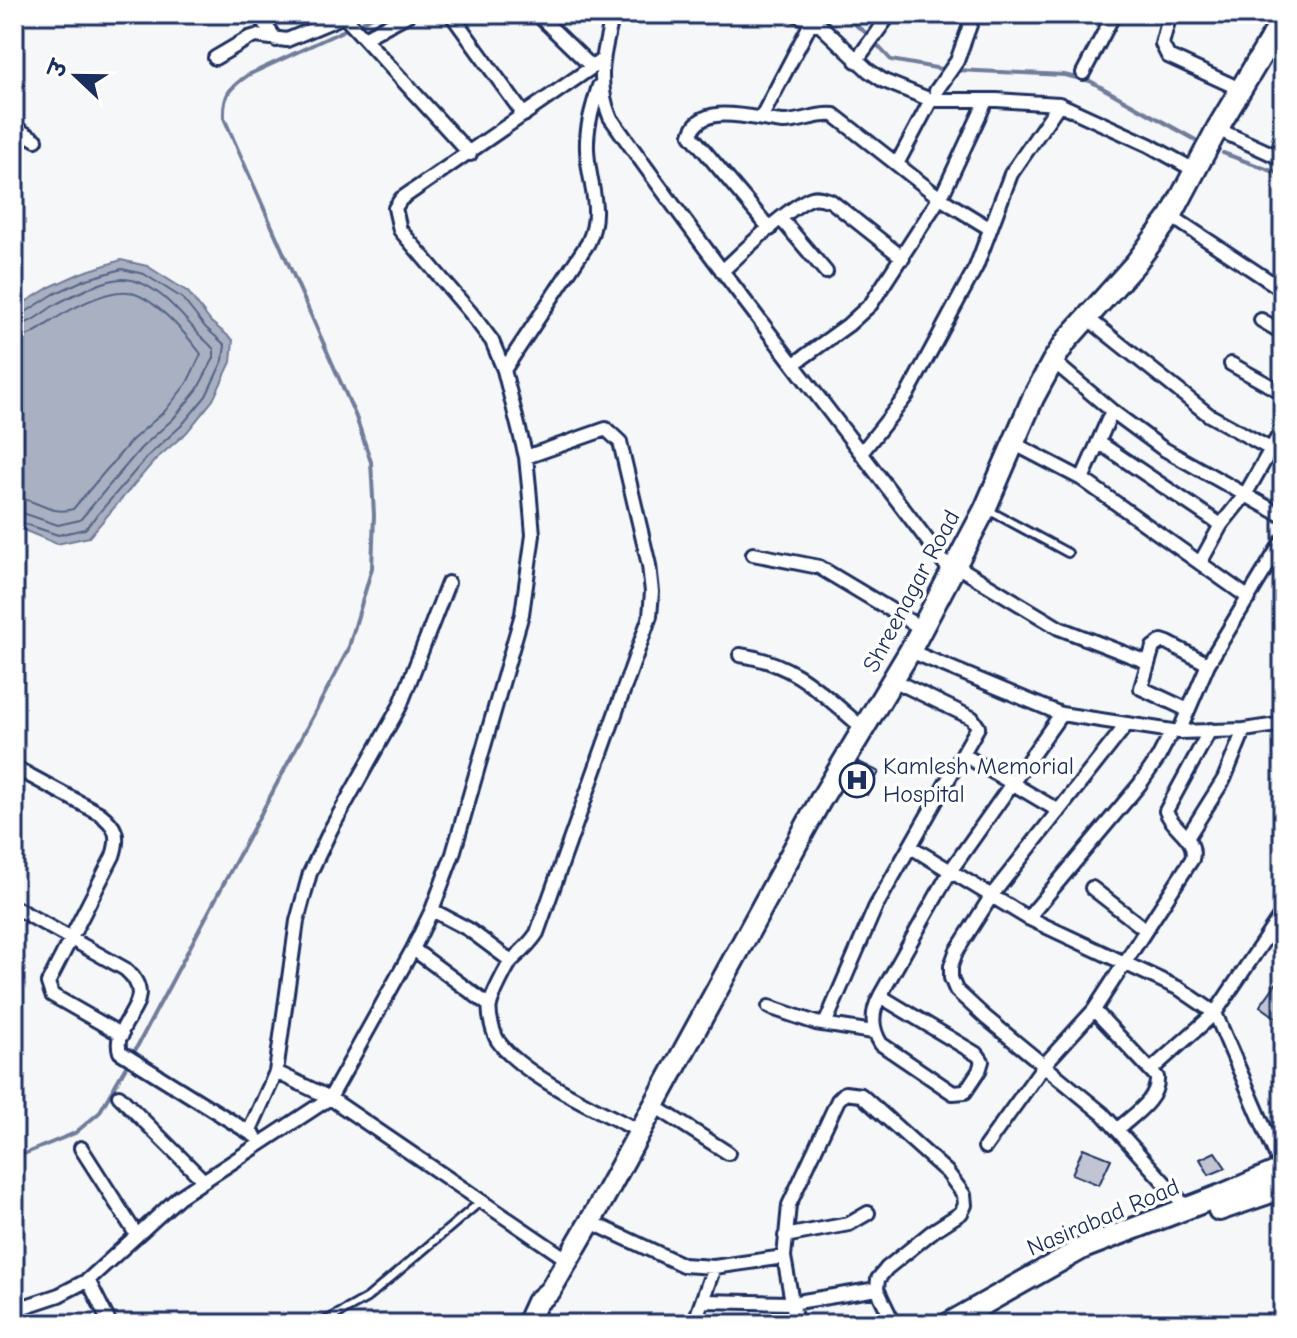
<svg xmlns="http://www.w3.org/2000/svg" width="1297" height="1338" viewBox="0 0 1297 1338" font-family="'Comic Neue','Playpen Sans Deva',sans-serif">
  <style>
    .water { fill: #a9b0c1; stroke: #707c99; stroke-width: 2 }
    .lines { fill: none; stroke-linecap: round; stroke-linejoin: round }
    .shore { stroke: #546386; stroke-width: 2 }
    .stream { stroke: #707c99; stroke-width: 4 }
    .building { fill: #c0c4d3; stroke: #1b2f5e; stroke-width: 2 }
    .service-casing { stroke: #1b2f5e; stroke-width: 12 }
    .minor-casing { stroke: #1b2f5e; stroke-width: 18 }
    .trunk-casing { stroke: #1b2f5e; stroke-width: 26 }
    .service { stroke: #fff; stroke-width: 6 }
    .minor { stroke: #fff; stroke-width: 12 }
    .trunk { stroke: #fff; stroke-width: 20 }
    .labels { text-anchor: middle; stroke-width: 7; stroke-linejoin: round; paint-order: stroke }
    .street-label { font-size: 24px; fill: #1b2f5e; stroke: #fff }
    .poi-label { font-size: 24px; fill: #1b2f5e; stroke: #fff; text-anchor: start }
  </style>
  <rect width="100%" height="100%" fill="#f6f7f9"/>
  <filter id="ink" filterUnits="userSpaceOnUse"><feTurbulence type="fractalNoise" baseFrequency=".0125" numOctaves="2"/><feDisplacementMap in="SourceGraphic" scale="16" xChannelSelector="R" yChannelSelector="G"/><feConvolveMatrix kernelMatrix="1 2 1 2 8 2 1 2 1" color-interpolation-filters="sRGB"/></filter>
  <g filter="url(#ink)">
    <!-- water -->
    <path class="water" d="M121,260l26,6 41,26 23,30 22,18 -2,22 -18,38 -26,32 -32,28 -66,77 -32,7 -43,-18v-217l36,-22 31,-14z"/>
    <g class="lines">
      <!-- shore -->
      <path class="shore" d="M14,316l7,-1 33,-21 30,-14 38,-11 22,5 38,24 23,29 20,18 -2,15 -17,36 -25,30 -32,29 -64,74 -27,6 -44,-15
        M14,326c17,-1 30,-15 44,-23 15,-8 48,-24 64,-24 31,0 57,33 75,53 5,7 13,11 17,18v8l-17,32 -24,29 -32,29 -61,72 -22,5 -44,-15
        M14,338c19,0 33,-15 49,-24 16,-9 39,-21 58,-22 27,-3 66,43 80,62l-14,29 -22,28 -33,29 -59,69c-23,7 -36,-10 -59,-12"/>
      <!-- stream -->
      <path class="stream" d="M840,14l25,18 26,28 56,10
        M956,70l108,5 26,6 111,62
        M1223,153l60,22
        M14,1158l61,-25 24,-20 32,-55 217,-408 24,-82 2,-53 -3,-53 -15,-45 -132,-299c-1,-23 5,-30 24,-43l131,-61"/>
    </g>
    <!-- building -->
    <path class="building" d="M859,762l20,10 -12,23 -22,-11z
      M1283,974v39l-5,6 -18,-13z
      M1083,1148l28,11 -12,26 -27,-11z
      M1215,1152l11,16 -17,7 -9,-16z"/>
    <g class="lines">
      <!-- service casing -->
      <g class="service-casing">
        <path id="service" d="M990,511l78,42
          M320,1324l47,-26 113,-96"/>
      </g>
      <!-- minor casing -->
      <g class="minor-casing">
        <path id="minor" d="M258,14l18,26
          M342,14l128,140
          M451,14l73,101
          M537,14l55,53
          M613,14c-9,37 -18,66 -3,103 109,155 228,303 341,455
          M796,14l25,12 48,45 15,10 47,19h66l62,4
          M1170,14l-8,30 6,12 72,33
          M364,38l45,-24
          M215,58l34,-20 7,-2 31,4 57,-24
          M856,61l34,-47
          M1083,73l31,-59
          M936,91l21,-30 17,-47
          M761,118l51,-97
          M14,127l22,13
          M1217,129l66,30
          M897,164l34,-64
          M1171,216l112,74
          M781,219l45,53
          M770,229l-79,-94c9,-36 68,-14 93,-13 17,0 32,-9 50,-7l106,83 49,30
          M722,271c19,-17 68,-66 90,-73 6,-2 13,1 19,3l72,57
          M1086,317l123,98 74,41
          M1261,320l22,13
          M1053,361l59,50 50,37 121,68
          M794,364l54,-39 23,-21 73,-113 42,-90
          M1231,364l52,29
          M504,370l84,-127c16,-34 0,-59 -1,-94 -1,-22 6,-43 12,-63
          M1098,442l123,83
          M1013,443l69,36 167,119
          M862,452l45,-57 69,-128 35,-93 48,-70 90,41 47,26
          M526,457l80,-28 14,13 29,123 3,27 -2,24 -113,317c-7,11 -15,18 -25,27 -5,6 -20,36 -22,45 -2,9 3,28 8,36 24,35 103,70 141,90
          M1082,479l30,-68
          M753,554l66,13 102,61
          M1200,563l21,-38 24,-30 38,-67
          M955,565l104,63 88,34
          M910,651l151,63 118,18 65,-2 39,-6
          M740,655c56,8 82,39 124,74
          M1188,710l-47,-22 12,-41 9,-6 6,2 40,21
          M1127,724l-135,171 -36,57 -5,14v12l5,12 29,27 118,97 84,94
          M1179,732l29,-68 75,-124
          M964,755l95,56
          M14,767l85,46c17,13 21,22 14,43l-65,127 4,12 70,40
          M1187,838l37,-59 20,-49
          M911,847l117,71 152,71 35,24 67,156
          M1092,888l54,42
          M14,907l111,62c38,33 -15,52 -5,83l135,84
          M432,910l36,19 43,32
          M1028,918l112,-134 18,-26 14,-27
          M413,949l77,57
          M880,996l98,59 4,6 -3,10 -14,21 -12,1 -72,-49c-10,-16 -10,-31 -1,-48l71,-126 110,-156
          M769,1007l47,16 57,9
          M1094,1010l63,67c2,23 -24,38 -40,53
          M825,1024l50,-116 103,-181 -6,-9 -79,-38
          M1152,1069l63,-56 68,-101
          M276,1072l54,26 238,162
          M119,1096l84,84
          M653,1105l75,48
          M249,1132l27,-60 21,-151 13,-48 21,-44 69,-123 48,-123
          M985,1147l59,-82 50,-55 98,-151c6,-21 -20,-30 -26,-48l44,-81
          M81,1148l55,86
          M591,1222l92,43 31,2 70,-10
          M785,1236l64,-12 19,-11
          M88,1280l22,44
          M703,1301l88,2 86,-14
          M14,1310l45,-15 29,-15 91,-83 151,-99 83,-149 19,-39 21,-56 69,-240 11,-79 -4,-48 -3,-30 -22,-87 -12,-29 -22,-29 -70,-82 -5,-22 6,-9 200,-138
          M694,1324l20,-57
          M796,1324l-12,-67 5,-52 49,-105 7,-7 16,2 86,77 17,23 1,10 -4,8 -28,18 -46,37 -9,11 -1,10 17,35"/>
      </g>
      <!-- trunk casing -->
      <g class="trunk-casing">
        <path id="trunk" d="M1219,1210l64,-22
          M527,1324l10,-22 13,-11 52,-90 218,-400 90,-150 75,-142 48,-111 20,-37 14,-21 68,-76 36,-48 46,-87 66,-110
          M948,1324l135,-76 141,-54 59,-25"/>
      </g>
      <!-- service -->
      <use href="#service" class="service"/>
      <!-- minor -->
      <use href="#minor" class="minor"/>
      <!-- trunk -->
      <use href="#trunk" class="trunk"/>
    </g>
  </g>
  <!-- icons -->
  <defs>
    <g id="hospital-ring" transform="scale(1.8)"><circle r="9.5" fill="#fff" stroke="#1b2f5e" stroke-width="1.5"/><path d="M-5-5h3v3.5h4V-5h3V5h-3V1.5h-4V5h-3Z" fill="#1b2f5e"/></g>
  </defs>
  <g fill-rule="evenodd">
    <use href="#hospital-ring" x="857" y="780"/>
  </g>
  <g class="labels">
    <!-- street labels -->
    <g class="street-label">
      <text transform="translate(911 591) rotate(-62)" y="8">Shreenagar Road</text>
      <text transform="translate(1103 1217) rotate(-23)" y="8">Nasirabad Road</text>
    </g>
    <!-- poi labels -->
    <g class="poi-label">
      <text x="883" y="774">Kamlesh Memorial<tspan x="883" dy="28">Hospital</tspan></text>
    </g>
  </g>
  <!-- margin -->
  <rect width="1297" height="1338" fill="none" stroke="#fff" stroke-width="48"/>
  <rect x="24" y="24" width="1249" height="1290" fill="none" stroke="#1b2f5e" stroke-width="3" filter="url(#ink)"/>
  <!-- north arrow -->
  <g transform="translate(76 76) rotate(292)" stroke="#ffffff" stroke-width="6" paint-order="stroke">
  <path d="M0-6L14 30L0 20L-14 30Z" fill="#1b2f5e"/>
  <text y="-12" font-size="22" font-weight="bold" text-anchor="middle" fill="#1b2f5e">उ</text>
  </g>
</svg>
